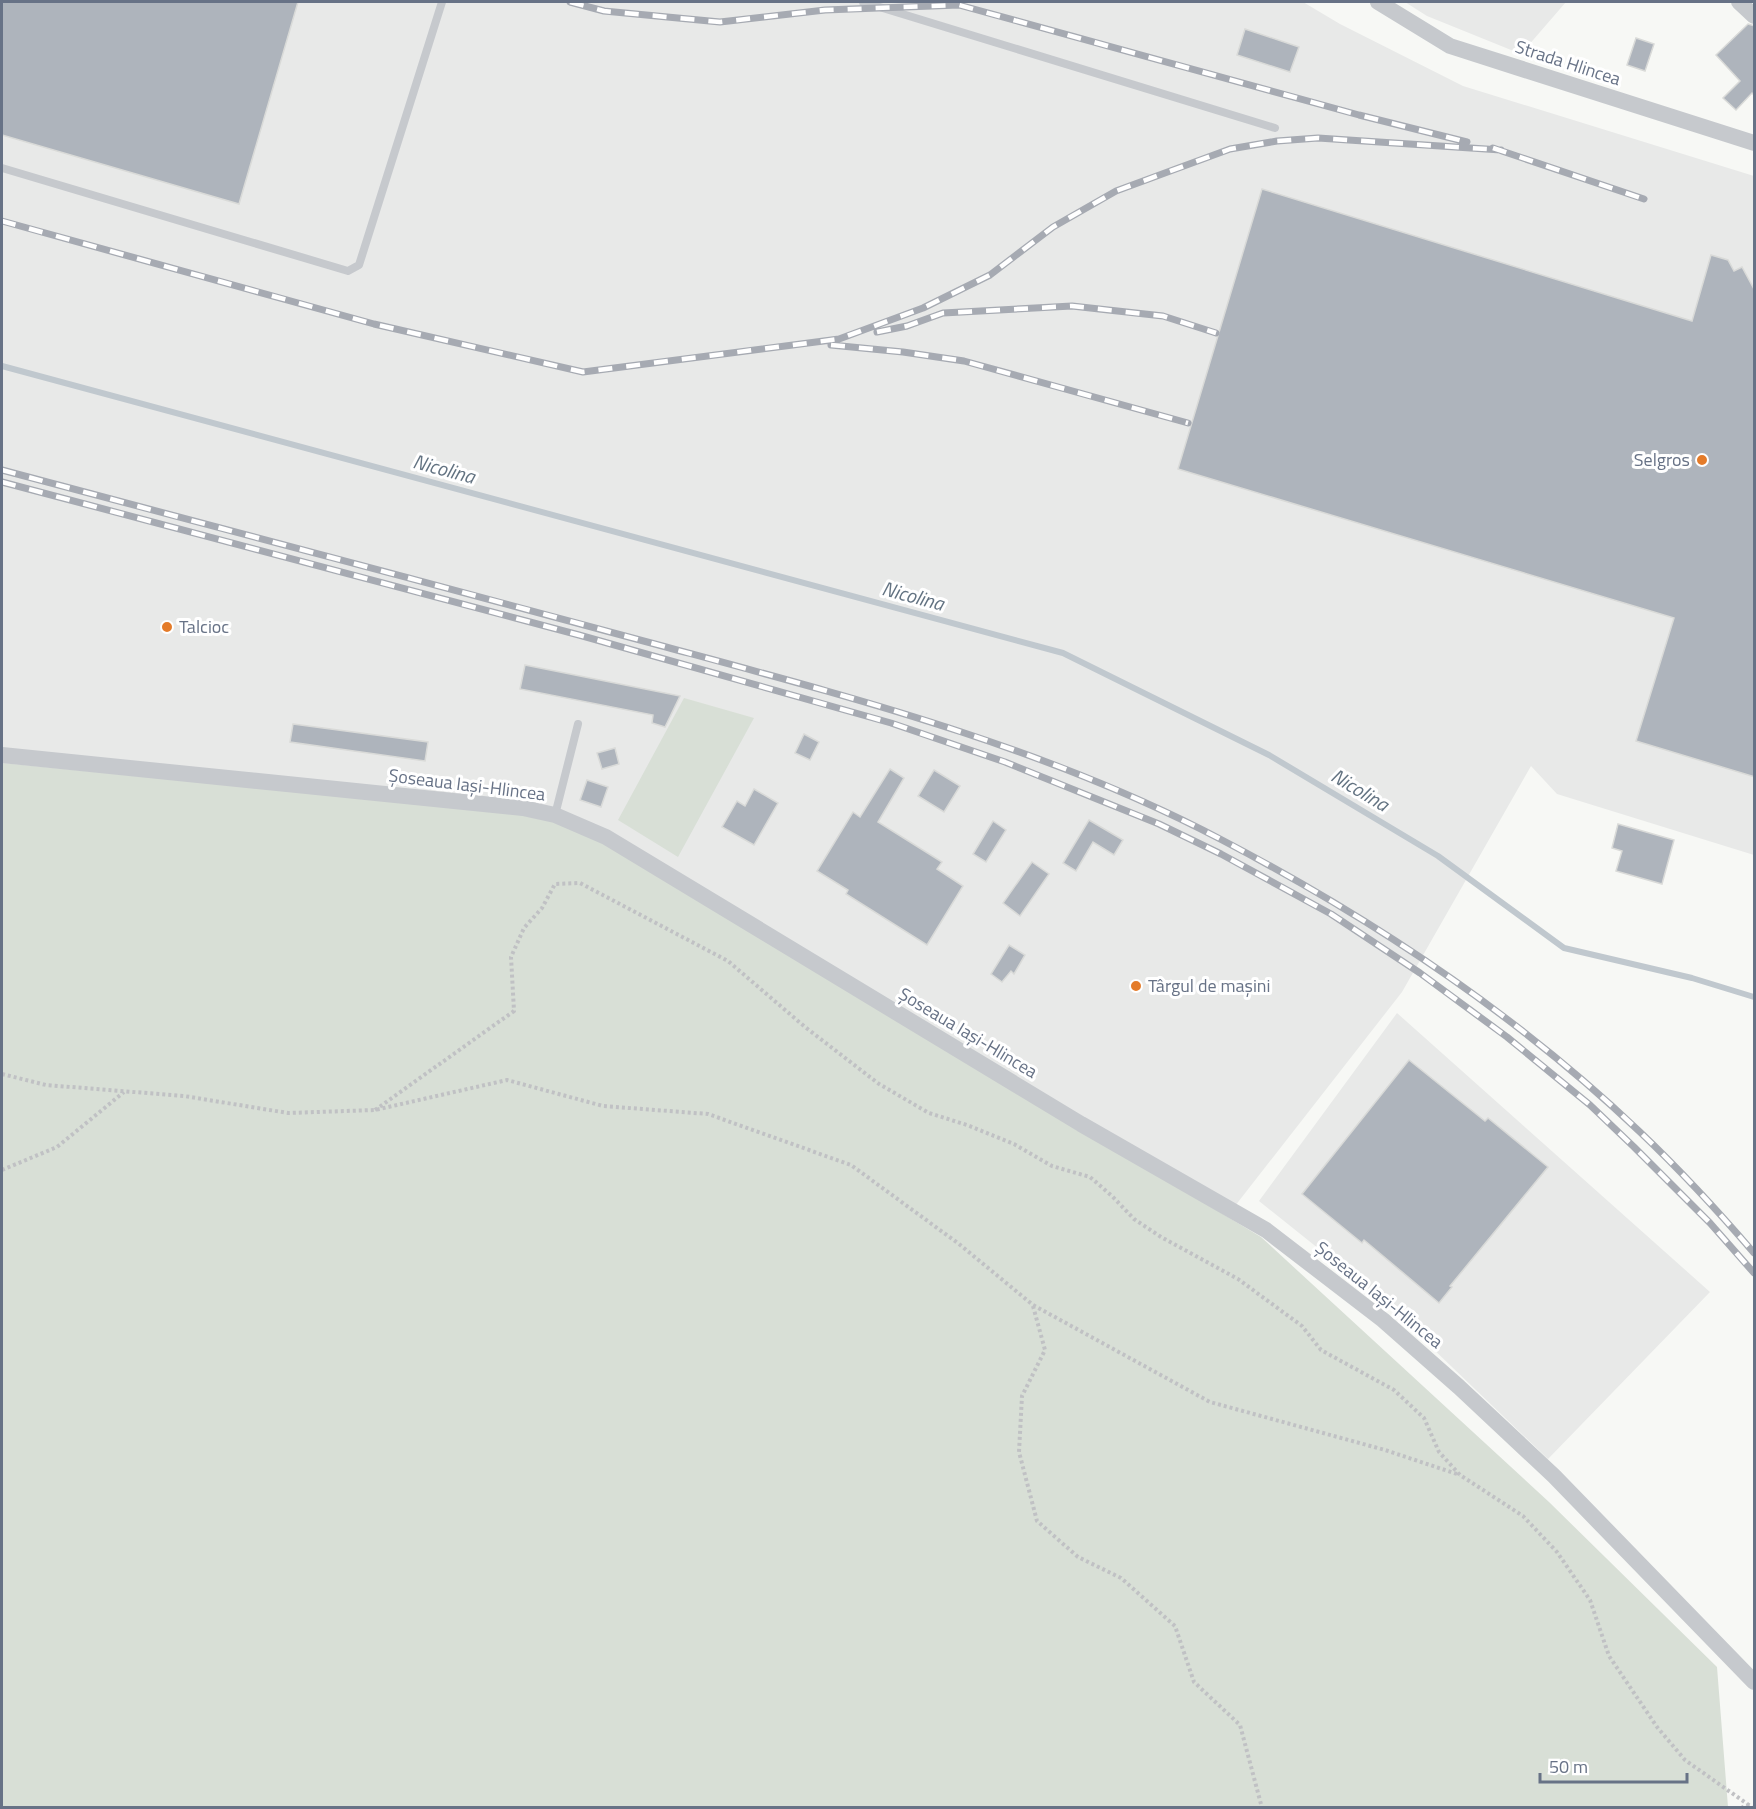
<svg xmlns="http://www.w3.org/2000/svg" width="1756" height="1809" viewBox="0 0 1756 1809" font-family="'Titillium Web',sans-serif">
  <style>
    .built { fill: #e8e9e8 }
    .green { fill: #d8dfd6 }
    .lines { fill: none; stroke-linecap: round; stroke-linejoin: round }
    .stream { stroke: #c0c8ce; stroke-width: 6 }
    .building { fill: #aeb4bc; stroke: #d9dad8; stroke-width: 1.5 }
    .path { stroke: #c0c1c4; stroke-width: 4; stroke-dasharray: 3 3; stroke-linecap: butt }
    .lane { stroke: #c6c9cd; stroke-width: 8 }
    .street { stroke: #c6c9cd; stroke-width: 16 }
    .rail-casing { stroke: #a6aab2; stroke-width: 7 }
    .rail { stroke: #fff; stroke-width: 4.5; stroke-dasharray: 14; stroke-linecap: butt }
    .poi-dot { fill: #e47b29; stroke: #fff; stroke-width: 2 }
    .labels { text-anchor: middle; stroke-width: 6; stroke-linejoin: round; paint-order: stroke }
    .street-label { font-size: 18px; fill: #677286; stroke: #fff }
    .poi-label { font-size: 18px; fill: #677286; stroke: #fff; text-anchor: start }
    .water-label { font-size: 20px; font-style: italic; fill: #637382; stroke: #fff }
  </style>
  <rect width="100%" height="100%" fill="#f7f8f5"/>
  <!-- built -->
  <path class="built" d="M2,2h1301l37,22 123,62 291,90v679l-197,-61 -26,-28 -129,226 -174,223 -1226,-452z
    M1405,2h161l-45,52 -94,-38z
    M1397,1013l313,279 -162,167 -169,-162 -120,-96z"/>
  <!-- green -->
  <path class="green" d="M684,698l70,20 -76,139 -60,-37z
    M2,763l562,55 697,419 288,265 168,165 11,140h-1726z"/>
  <g class="lines">
    <!-- stream -->
    <path class="stream" d="M2,366l1061,287 206,102 169,101 126,92 128,30 62,19"/>
  </g>
  <!-- building -->
  <path class="building" d="M2,2h296l-59,202 -237,-69z
    M1748,24l7,2v70l-3,-3 -16,17 -13,-12 17,-17 -24,-26z
    M1245,29l54,18 -9,25 -53,-17z
    M1636,38l18,6 -9,27 -18,-6z
    M1262,189l430,132 19,-66 17,5 6,11 8,-4 13,24v486l-119,-36 38,-123 -496,-149z
    M525,665l155,31 -15,31 -13,-4 1,-8 -133,-26z
    M293,724l135,18 -3,19 -135,-19z
    M804,734l15,8 -9,18 -15,-7z
    M615,748l4,16 -17,5 -5,-16z
    M890,769l14,9 -26,44 64,40 -5,7 26,17 -36,59 -81,-51 2,-4 -31,-19 36,-59 7,5z
    M934,770l26,16 -16,26 -26,-16z
    M587,780l21,7 -7,20 -21,-7z
    M754,789l24,14 -24,42 -32,-18 15,-26 8,5z
    M1089,820l34,20 -9,15 -21,-13 -17,29 -13,-8z
    M993,821l13,9 -20,32 -13,-8z
    M1618,824l56,16 -12,44 -46,-13 6,-20 -10,-3z
    M1032,862l17,12 -29,42 -17,-13z
    M1009,945l16,10 -11,19 -3,-3 -9,11 -11,-8z
    M1409,1060l76,61 3,-3 60,49 -98,119 2,1 -13,16 -75,-63 -2,3 -60,-49z"/>
  <g class="lines">
    <!-- path -->
    <path class="path" d="M2,1074l44,11 138,11 104,17 87,-3 132,-30 96,26 105,8 143,51 108,79 74,61 177,97 175,48 75,25
      M375,1110l139,-99 -3,-54 13,-29 18,-20 13,-24 25,-1 148,78 77,66 74,57 50,29 38,12 47,19 38,22 38,11 22,19 22,23 27,18 77,42 64,47 19,24 73,40 30,28 15,34 21,23 63,41 34,36 33,48 19,56 48,71 28,33 68,48
      M2,1170l55,-23 67,-55
      M1033,1306l12,44 -23,46 -3,56 18,69 41,36 43,21 54,48 19,56 46,43 22,83
      M1741,1808l9,-4"/>
    <!-- lane -->
    <path class="lane" d="M863,2l412,126
      M2,168l346,103 11,-6 83,-263
      M555,815l23,-91"/>
    <!-- street -->
    <path class="street" d="M1378,2l72,44 304,97
      M1739,2l15,14
      M2,755l521,53 32,7 51,22 475,287 185,106 117,90 76,67 95,89 200,206"/>
    <!-- rail casing -->
    <g class="rail-casing">
      <path id="rail" d="M570,2l34,9 116,11 105,-12 134,-5 400,110 108,27
        M1493,148l151,51
        M2,221l372,103 209,48 256,-33 84,-31 67,-33 63,-48 63,-36 114,-42 47,-8 41,-3 183,12
        M877,332l30,-6 36,-13 129,-7 91,10 53,17
        M831,345l72,7 61,9 224,62
        M2,470c221,59 443,117 664,177 189,51 382,101 556,193 151,79 294,174 418,292 40,38 78,79 114,121
        M2,482l577,153 312,88 114,39 154,62 62,30 110,60 89,59 87,64 83,68 44,42 76,76 44,50"/>
    </g>
    <!-- rail -->
    <use href="#rail" class="rail"/>
  </g>
  <!-- markers -->
  <g class="poi-dot">
    <circle cx="1702" cy="460" r="6"/>
    <circle cx="167" cy="627" r="6"/>
    <circle cx="1136" cy="986" r="6"/>
  </g>
  <g class="labels">
    <!-- street labels -->
    <g class="street-label">
      <text transform="translate(1568 63) rotate(18)" y="6">Strada Hlincea</text>
      <text transform="translate(467 785) rotate(7)" y="6">Șoseaua Iași-Hlincea</text>
      <text transform="translate(968 1033) rotate(31)" y="6">Șoseaua Iași-Hlincea</text>
      <text transform="translate(1379 1295) rotate(39)" y="6">Șoseaua Iași-Hlincea</text>
    </g>
    <!-- poi labels -->
    <g class="poi-label">
      <text x="1690" y="466" text-anchor="end">Selgros</text>
      <text x="179" y="633">Talcioc</text>
      <text x="1148" y="992">Târgul de mașini</text>
    </g>
    <!-- water labels -->
    <g class="water-label">
      <text transform="translate(444 469) rotate(15)" y="7">Nicolina</text>
      <text transform="translate(913 596) rotate(15)" y="7">Nicolina</text>
      <text transform="translate(1360 790) rotate(31)" y="7">Nicolina</text>
    </g>
  </g>
  <!-- border -->
  <rect width="1756" height="1809" fill="none" stroke="#677286" stroke-width="6"/>
  <!-- scale -->
  <path d="M1540 1773v9h147v-9" fill="none" stroke="#677286" stroke-width="3"/>
  <text x="1549" y="1773" font-size="18" fill="#677286" stroke="#ffffff" stroke-width="4.5" paint-order="stroke">50 m</text>
</svg>
